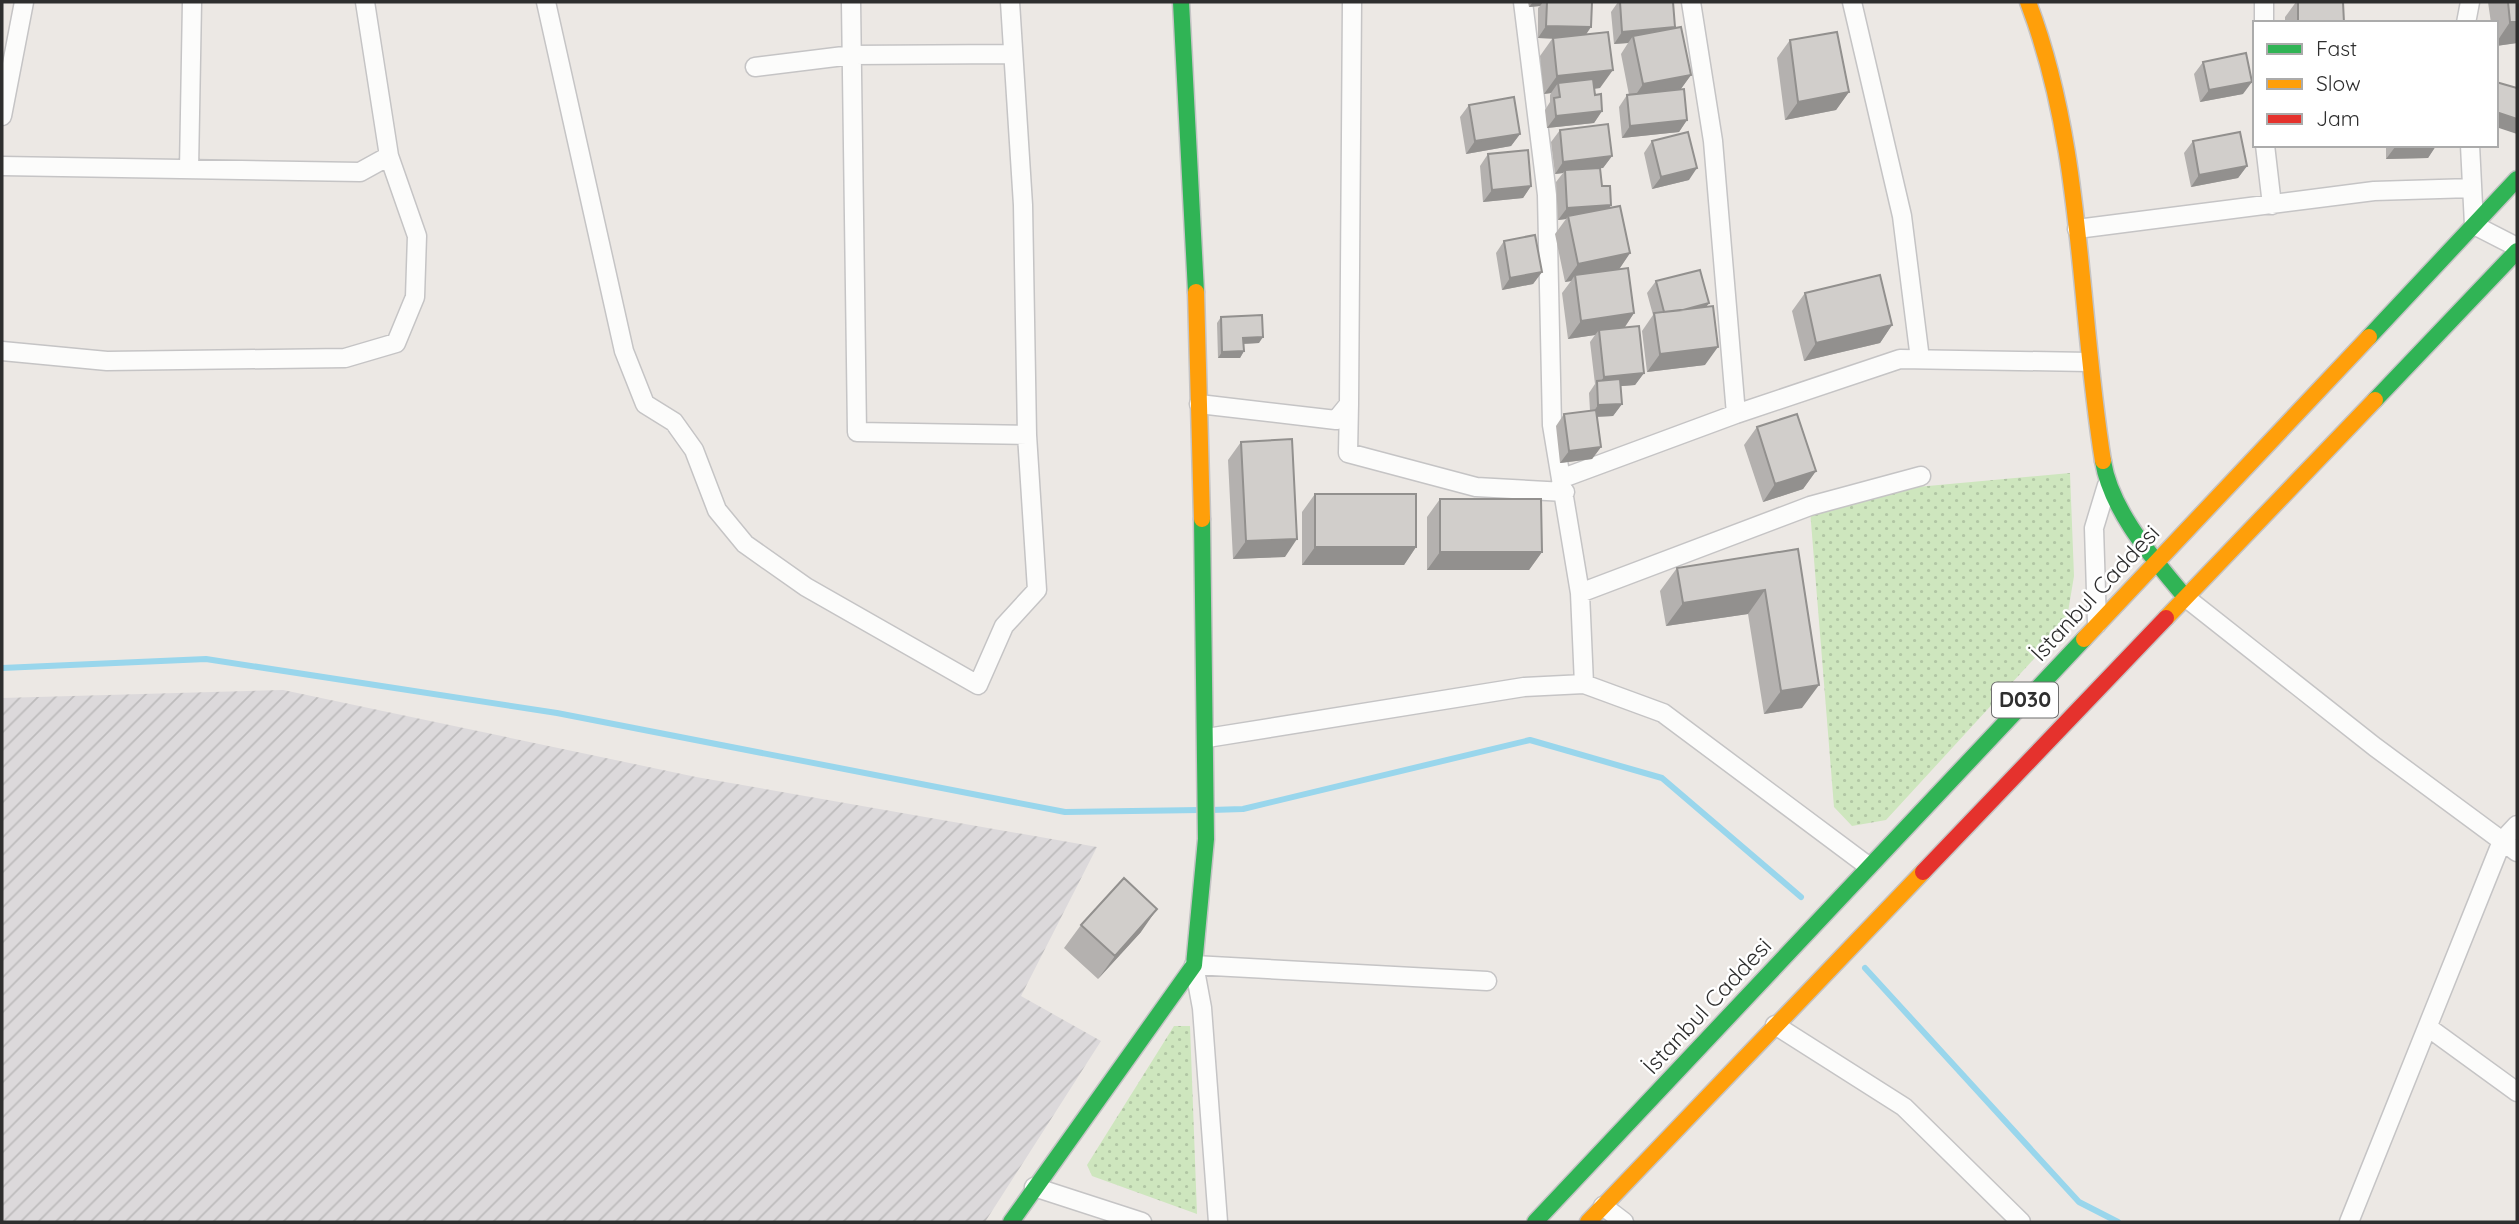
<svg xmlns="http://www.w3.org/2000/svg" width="2519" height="1224" viewBox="0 0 2519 1224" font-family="Quicksand,sans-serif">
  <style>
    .industrial { fill: url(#industrial-furrows) }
    .grass { fill: url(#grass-dots) }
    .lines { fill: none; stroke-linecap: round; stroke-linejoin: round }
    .stream { stroke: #99d6ec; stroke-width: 6 }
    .street-casing { stroke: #c5c4c5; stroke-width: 21 }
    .fast-casing { stroke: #c5c4c5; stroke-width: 19 }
    .slow-casing { stroke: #c5c4c5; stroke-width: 19 }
    .jam-casing { stroke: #c5c4c5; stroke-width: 19 }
    .street { stroke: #fcfcfb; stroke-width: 18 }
    .fast { stroke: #30b455; stroke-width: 16 }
    .slow { stroke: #ff9f0a; stroke-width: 16 }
    .jam { stroke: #e5322d; stroke-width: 16 }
    .wall { fill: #b4b1af }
    .shaded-wall { fill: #92908e }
    .building { fill: #d1cecb; stroke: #92908e; stroke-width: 2 }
    .labels { text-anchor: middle; stroke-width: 5; stroke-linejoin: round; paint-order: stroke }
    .shield { fill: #fff; stroke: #6d6d6d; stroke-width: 2 }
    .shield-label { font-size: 21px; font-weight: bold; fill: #2e2e2e }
    .street-label { font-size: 23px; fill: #2e2e2e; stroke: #fff }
  </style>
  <defs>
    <pattern id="industrial-furrows" width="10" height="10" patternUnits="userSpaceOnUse" patternTransform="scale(1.75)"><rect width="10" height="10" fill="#dcd9db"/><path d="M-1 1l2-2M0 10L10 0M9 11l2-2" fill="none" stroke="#bdbbbc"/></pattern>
    <pattern id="grass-dots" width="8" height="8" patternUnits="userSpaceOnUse" patternTransform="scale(1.75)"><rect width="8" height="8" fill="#cee6be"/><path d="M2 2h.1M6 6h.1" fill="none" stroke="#b1c6a4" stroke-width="1.8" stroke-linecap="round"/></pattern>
  </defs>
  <rect width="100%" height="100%" fill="#ece8e4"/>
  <!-- industrial -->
  <path class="industrial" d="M283,690l413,87 401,70 -76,149 80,45 -116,181h-983v-524z"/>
  <!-- grass -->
  <path class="grass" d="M2070,473l4,103 -8,48 -180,196 -34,6 -18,-19 -24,-297 96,-22z
    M1174,1026h16l7,188 -105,-38 -5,-11z"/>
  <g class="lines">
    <!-- stream -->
    <path class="stream" d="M2,668l204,-9 351,54 508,99 135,-2
      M1211,810l32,-1 287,-69 132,38 139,119
      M1865,968l214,234 39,20"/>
    <!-- street casing -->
    <g class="street-casing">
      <path id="street" d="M546,2l78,349 21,53 29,18 20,28 23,60 28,34 61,43 172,98 26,-59 33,-36 -10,-155 -4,-230 -13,-203
        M851,2l6,430 170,3
        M1523,2l24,193 5,230 28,168 4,91
        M1691,2l22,139 23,273
        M1852,2l50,214 18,143
        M2264,2v21
        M2466,23l4,-21
        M755,67l97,-12 159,-1
        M2,116l22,-114
        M2265,145l7,60
        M2470,145l4,80 43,22
        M2,166l358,6 29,-16
        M189,169l3,-167
        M2077,229l297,-38 98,-3
        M2,351l105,10 238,-3 51,-15 19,-46 2,-61 -28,-80 -24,-154
        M1199,404l137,16 13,-16 3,-402
        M1349,404l-1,49 128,34 89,5
        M1563,478l173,-64 164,-55 189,3
        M1580,593l230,-87 111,-30
        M2185,597l190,150 142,105
        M2097,624l-3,-96 13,-43
        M1207,738l317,-51 60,-3 79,29 205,153
        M1775,1025l129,82 117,115
        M2429,1028l88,64
        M1034,1187l108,35
        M1603,1206l21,16
        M1218,1222l-16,-214 -8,-43 293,16
        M2349,1222l153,-381 15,-16"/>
    </g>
    <!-- fast casing -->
    <g class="fast-casing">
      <path id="fast" d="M1181,2l15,290
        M2369,337l148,-158
        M2375,400l142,-149
        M2103,461c8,50 50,97 82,136
        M1011,1222l183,-257 12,-126 -4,-320
        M1535,1222l549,-583"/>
    </g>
    <!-- slow casing -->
    <g class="slow-casing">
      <path id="slow" d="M2028,2c56,146 50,306 75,459
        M1196,292l6,227
        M2166,618l209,-218
        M2084,639l285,-302
        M1588,1222l335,-350"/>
    </g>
    <!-- jam casing -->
    <g class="jam-casing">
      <path id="jam" d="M1923,872l243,-254"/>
    </g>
    <!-- street -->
    <use href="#street" class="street"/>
    <!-- fast -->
    <use href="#fast" class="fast"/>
    <!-- slow -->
    <use href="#slow" class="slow"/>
    <!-- jam -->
    <use href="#jam" class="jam"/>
  </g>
  <!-- wall -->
  <path class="wall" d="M1528,2h64l-6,33 14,53 -6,1 1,6 7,16 -8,12 -47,5 -2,-18 5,-8v-7l1,-2 -7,1 -4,-38 12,-17 -14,-1v-30l2,-2 -11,1z
    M1618,2h55l2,26 16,47 -11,15 7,30 -8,12 -57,6 -3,-31 8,-12h2l-8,-41 7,-11 -14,1 -3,-32z
    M2296,2h47l1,21h-59v-6z
    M2488,2h29v41l-21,3v-23h-5z
    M1790,40l59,52 -13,18 -51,10 -8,-62z
    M2203,62l40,32 -43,8 -6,-28z
    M1469,105l51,29 -9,12 -45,8 -6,-37z
    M1560,130l52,26 -9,12h-3l2,18 9,19 -2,3 21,45 -11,16 15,44 -9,14 19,46 -9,12 -14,1 1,18 -9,12 -16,1 4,30 -9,12 -32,4 -4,-37 8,-12 26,-3 -1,-18 6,-9 -5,-42 5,-7 -27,4 -6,-46 9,-12 -6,1 -10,-48 11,-15 -8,1 -2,-38 7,-9 -8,1 -4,-32z
    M1652,141l37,39 -37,9 -8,-36z
    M2193,141l54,25 -9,12 -47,9 -7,-34z
    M2386,145h50l-8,13 -42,1z
    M1488,154l43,32 -8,12 -40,4 -3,-36z
    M1504,241l38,31 -9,12 -31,6 -6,-37z
    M1656,281l53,22 -3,4 -1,58 -58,7 -5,-41 11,-16 -6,-22z
    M1805,293l87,32 -12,18 -76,18 -12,-50z
    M1221,317l38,26 -15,1v7l-4,7h-22l-1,-35z
    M1757,427l59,44 -13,18 -40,13 -19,-57z
    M1241,442l44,115 -52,2 -5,-99z
    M1315,494l101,53 -12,18h-102v-53z
    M1440,499l102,53 -13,18h-102v-53z
    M1798,549l4,159 -38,6 -16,-100 -82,12 -6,-35 17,-23z
    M1081,925l60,7 -43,47 -34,-31z"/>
  <!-- shaded-wall -->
  <path class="shaded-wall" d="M1533,2h10l-3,4 -11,1z
    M2510,22h7v21l-21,3v-3z
    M1546,26l45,1 -8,12 -45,-1z
    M1675,27l-42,9 -5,7 -14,1 8,-12z
    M1613,70l-13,18 -41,4 -1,-9 -7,10 -7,1 13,-18z
    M1691,75l-13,18 -47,9 12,-18z
    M2252,82l-9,12 -43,8 9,-12z
    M1849,92l-13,18 -51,10 13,-18z
    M1602,111l-8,12 -47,5 9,-12z
    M2496,112l21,7v15l-21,-7z
    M1687,120l-8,12 -57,6 8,-12z
    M1520,134l-9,12 -45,8 9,-13z
    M2436,146l-8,12 -42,1 9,-12z
    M1612,156l-9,12 -38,4v-2l-2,3 -8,1 8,-12z
    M2247,166l-9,12 -47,9 8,-12z
    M1697,168l-8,12 -37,9 9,-12z
    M1531,186l-8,12 -40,4 9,-12z
    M1611,205l-8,12 -35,-1 -2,3 -8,1 9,-12z
    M1630,253l-12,18 -43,4 -4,6 -6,1 13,-18z
    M1542,272l-9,12 -31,6 8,-12z
    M1709,303l-9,12 -36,-1z
    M1634,313l-12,18 -23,-1 -4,5 -27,4 13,-18z
    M1892,325l-12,18 -76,18 12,-18z
    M1263,337l-4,6 -20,1 4,-6z
    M1718,347l-13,18 -58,7 13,-18z
    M1244,351l-4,7h-22l4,-6z
    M1644,373l-9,12 -37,3 -1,-2 7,-9z
    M1622,404l-9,12 -23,1 8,-12z
    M1601,447l-9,12 -32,4 9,-12z
    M1816,471l-13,18 -40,13 12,-18z
    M1297,539l-12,18 -52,2 13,-18z
    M1315,547h101l-12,18h-102z
    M1440,552h102l-13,18h-102z
    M1765,590l-17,24 -82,12 17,-23z
    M1819,685l-17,23 -38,6 17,-23z
    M1157,909l-16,23 -43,47 17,-23z"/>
  <!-- building -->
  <path class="building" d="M1547,2h45l-1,25 -45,-1z
    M1620,2h53l2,25 -53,5z
    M2298,2h45l1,21h-46z
    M2508,2h9v20h-7z
    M1681,27l10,48 -48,9 -10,-48z
    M1608,32l5,38 -56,6 -4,-38z
    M1837,32l12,60 -51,10 -8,-62z
    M2246,53l6,29 -43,8 -6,-28z
    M1593,79l2,16 6,-1 1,17 -46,5 -2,-18 6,-1 -2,-14z
    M2496,82l21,6v31l-21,-7z
    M1684,89l3,31 -57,6 -3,-31z
    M1514,97l6,37 -45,7 -6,-36z
    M1608,124l4,32 -49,6 -3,-32z
    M1688,132l9,36 -36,9 -9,-36z
    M2240,132l7,34 -48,9 -6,-34z
    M2395,145h41v1l-41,1z
    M1528,150l3,36 -39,4 -4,-36z
    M1600,168l2,18h8l1,19 -44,3 -2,-38z
    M1620,206l10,47 -52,11 -10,-48z
    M1535,235l7,37 -32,6 -6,-37z
    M1628,268l6,45 -53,8 -6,-46z
    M1700,270l9,33 -26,7 -19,2 -8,-31z
    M1880,275l12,50 -76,18 -11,-50z
    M1713,306l5,41 -58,7 -6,-41z
    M1262,315l1,22 -20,1 1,13 -22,1 -1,-35z
    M1639,326l5,47 -40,4 -5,-47z
    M1620,379l2,25 -24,1 -1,-24z
    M1596,410l5,37 -32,4 -5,-37z
    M1797,414l19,57 -41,13 -18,-57z
    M1292,439l5,100 -51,2 -5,-99z
    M1315,494h101v53h-101z
    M1440,499h101l1,53h-102z
    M1798,549l21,136 -38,6 -16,-101 -82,13 -6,-35z
    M1124,878l33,31 -42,47 -34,-31z"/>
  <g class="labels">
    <!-- shield labels -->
    <rect class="shield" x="1992" y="682.5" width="66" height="35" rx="5"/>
    <g class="shield-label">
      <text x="2025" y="707">D030</text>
    </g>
    <!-- street labels -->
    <g class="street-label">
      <text transform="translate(2095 593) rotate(-47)" y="8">İstanbul Caddesi</text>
      <text transform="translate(1707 1006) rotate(-47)" y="8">İstanbul Caddesi</text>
    </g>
  </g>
  <!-- border -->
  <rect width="2519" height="1224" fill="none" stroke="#2e2e2e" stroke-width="7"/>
  <!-- legend -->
  <rect x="2253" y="21" width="245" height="126" fill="#ffffff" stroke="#ababab" stroke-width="2"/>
  <rect x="2267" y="44" width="35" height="10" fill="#30b455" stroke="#ababab" stroke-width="2"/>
  <text x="2316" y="56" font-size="21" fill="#2e2e2e">Fast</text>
  <rect x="2267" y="79" width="35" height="10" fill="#ff9f0a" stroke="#ababab" stroke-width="2"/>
  <text x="2316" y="91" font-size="21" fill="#2e2e2e">Slow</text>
  <rect x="2267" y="114" width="35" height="10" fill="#e5322d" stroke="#ababab" stroke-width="2"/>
  <text x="2316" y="126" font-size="21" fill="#2e2e2e">Jam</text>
</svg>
